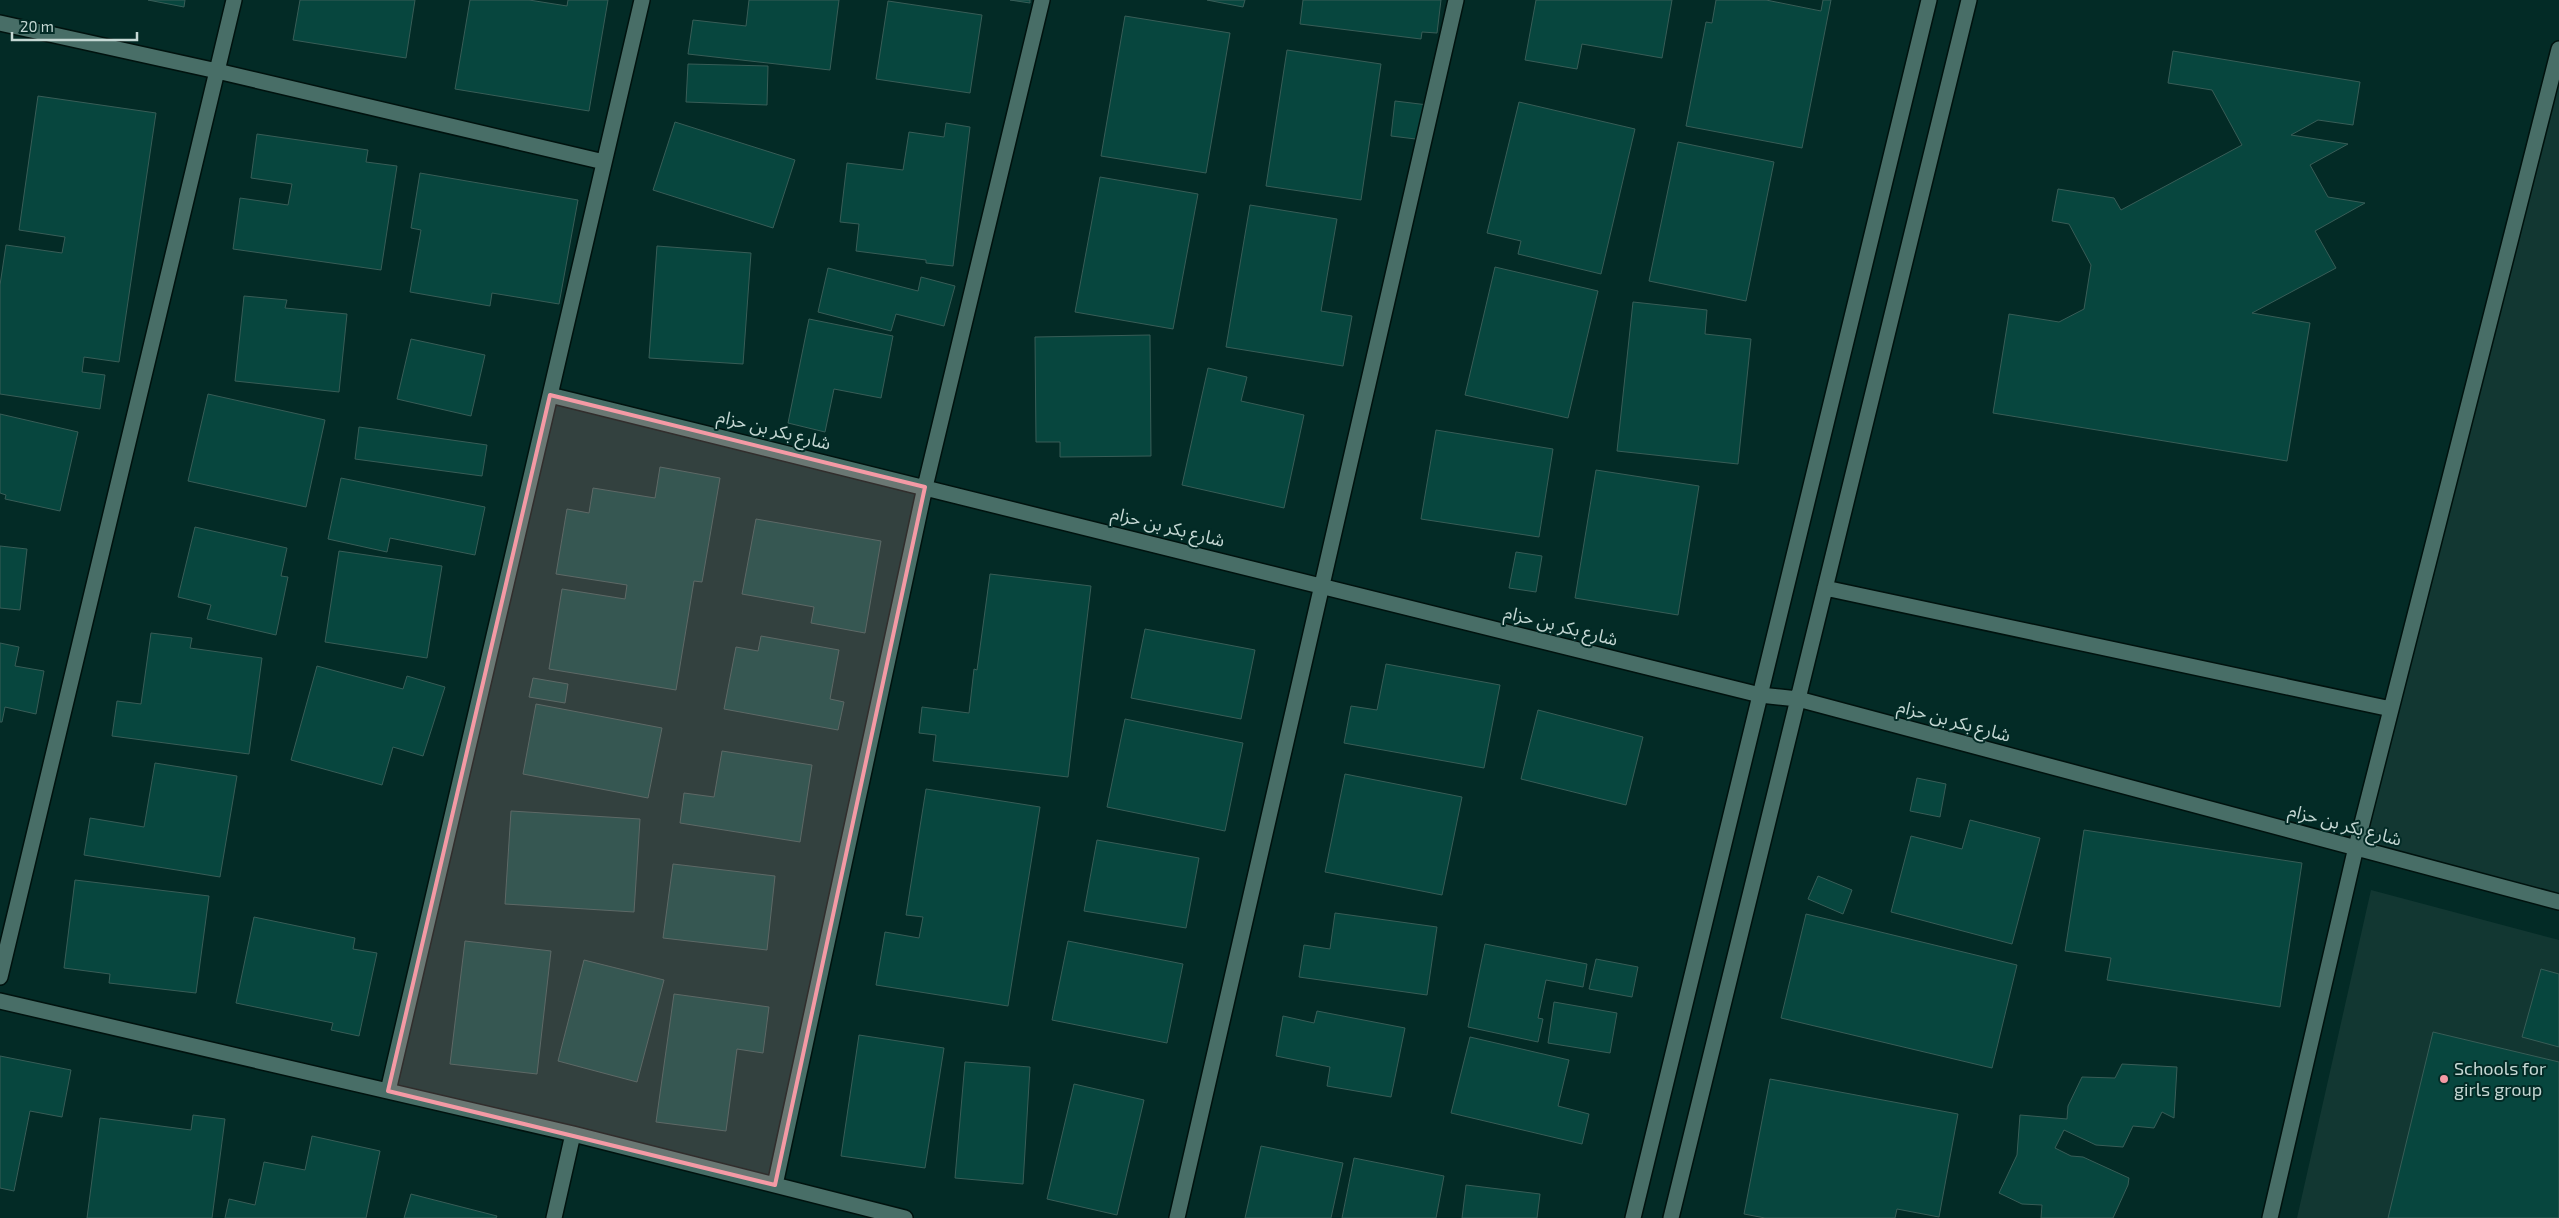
<svg xmlns="http://www.w3.org/2000/svg" width="2559" height="1218" viewBox="0 0 2559 1218" font-family="'Exo 2','Noto Sans Arabic',sans-serif">
  <style>
    .built { fill: #123732 }
    .building { fill: #07463e; stroke: #385d57 }
    .lines { fill: none; stroke-linecap: round; stroke-linejoin: round }
    .minor-casing { stroke: #00120e; stroke-width: 18 }
    .minor { stroke: #486e67; stroke-width: 15 }
    .marked { fill: #f49aa5; fill-opacity: 0.2; stroke: #f49aa5; stroke-width: 4; stroke-linejoin: round }
    .poi-dot { fill: #f49aa5; stroke: #032b26; stroke-width: 2 }
    .labels { text-anchor: middle; stroke-width: 4; stroke-linejoin: round; paint-order: stroke }
    .street-label { font-size: 18px; fill: #c5d8d4; stroke: #032b26 }
    .poi-label { font-size: 18px; fill: #c5d8d4; stroke: #032b26; text-anchor: start }
  </style>
  <rect width="100%" height="100%" fill="#032b26"/>
  <!-- built -->
  <path class="built" d="M2559,49v851l-203,-53z
    M2371,890l188,50v278h-262z"/>
  <!-- building -->
  <path class="building" d="M148,0h37l-1,7z
    M300,0h115l-9,58 -113,-18z
    M470,0h59l38,6 1,-6h40l-19,111 -134,-22z
    M749,0h90l-9,70 -142,-16 5,-34 53,6z
    M1010,0h20v3z
    M1207,0h38l-2,7z
    M1303,0h138l-4,33 -15,-1 -1,7 -121,-15z
    M1536,0h136l-10,58 -80,-14 -5,25 -52,-9z
    M1716,0h50l55,11 2,-11h8l-29,148 -116,-22 20,-104 6,1z
    M888,1l94,14 -12,78 -94,-14z
    M1125,16l105,17 -24,140 -105,-17z
    M1287,50l94,14 -20,136 -95,-14z
    M2173,51l187,31 -7,43 -35,-5 -27,15 57,9 -38,21 18,32 37,6 -50,28 21,37 -84,45 58,10 -23,138 -294,-48 16,-99 50,8 25,-13 7,-44 -22,-41 -17,-3 6,-32 56,9 7,12 121,-65 -30,-55 -44,-7z
    M688,64l80,2 -1,39 -81,-3z
    M38,96l118,17 -37,249 -35,-5 -2,15 23,3 -5,34 -100,-15v-109l6,-40 56,8 3,-16 -46,-7z
    M1395,101l33,4 -4,35 -33,-4z
    M1519,102l116,27 -34,145 -83,-20 3,-13 -34,-8z
    M675,122l120,38 -22,68 -120,-38z
    M946,123l24,4 -17,139 -27,-3v-3l-70,-9 3,-27 -19,-2 7,-59 56,7 6,-38 35,5z
    M257,134l111,16 -2,12 31,4 -16,104 -148,-21 7,-51 48,7 4,-21 -41,-6z
    M1678,142l96,20 -28,139 -97,-20z
    M420,173l158,27 -19,104 -67,-11 -2,13 -80,-14 11,-62 -10,-2z
    M1100,177l98,17 -25,135 -98,-17z
    M1250,205l87,14 -16,92 31,5 -9,50 -117,-19z
    M657,246l94,7 -8,111 -94,-6z
    M1495,267l103,24 -30,127 -103,-23z
    M828,268l90,23 3,-14 34,9 -11,40 -48,-12 -5,17 -73,-19z
    M244,296l43,4 -2,8 62,6 -8,78 -104,-11z
    M1633,302l74,8 -2,24 46,5 -13,125 -121,-13z
    M809,319l84,17 -12,62 -47,-9 -9,43 -37,-9z
    M1150,335l1,121 -91,1v-15h-24l-1,-105z
    M411,339l74,16 -14,61 -74,-17z
    M1208,368l39,9 -6,24 63,14 -20,93 -102,-23z
    M208,394l117,26 -19,87 -118,-26z
    M0,414l78,18 -18,79 -55,-12 1,-4 -6,-2z
    M359,427l128,18 -5,31 -127,-17z
    M1436,430l117,19 -14,88 -118,-18z
    M660,467l60,11 -18,104 -8,-1 -18,109 -127,-21 13,-80 63,10 2,-14 -71,-11 11,-65 22,4 4,-25 62,10z
    M1596,470l103,16 -21,129 -103,-17z
    M341,478l144,29 -10,48 -85,-17 -3,14 -59,-13z
    M756,519l125,22 -16,92 -54,-10 3,-16 -72,-13z
    M195,527l92,21 -6,28 7,1 -12,58 -69,-16 4,-14 -33,-8z
    M0,546l27,3 -7,61 -20,-2z
    M339,551l103,15 -15,92 -102,-16z
    M1516,552l26,4 -6,36 -27,-4z
    M990,574l101,12 -23,191 -135,-16 3,-26 -17,-2 3,-26 47,6 5,-44 3,1z
    M1145,629l110,21 -14,69 -110,-21z
    M151,633l41,5 -2,10 72,10 -13,96 -137,-18 5,-35 24,3z
    M761,636l78,14 -9,49 14,3 -6,28 -114,-21 12,-62 22,4z
    M0,643l19,4 -4,19 29,5 -8,43 -31,-7 -3,15h-2z
    M1386,664l114,21 -16,83 -140,-25 7,-37 26,4z
    M317,666l86,23 4,-13 38,11 -22,69 -30,-9 -11,38 -91,-25z
    M533,678l35,6 -3,19 -36,-6z
    M536,704l126,24 -14,70 -125,-24z
    M1538,710l105,27 -17,68 -105,-26z
    M1125,719l118,24 -18,88 -118,-24z
    M722,751l90,14 -12,77 -120,-19 4,-30 30,4z
    M155,763l82,13 -17,101 -136,-22 6,-37 54,9z
    M1345,774l117,23 -20,98 -117,-23z
    M1917,778l29,6 -6,33 -30,-6z
    M926,789l114,18 -32,199 -132,-21 9,-53 34,6 4,-21 -17,-2z
    M511,811l129,8 -6,93 -129,-8z
    M1970,820l70,18 -28,106 -121,-32 20,-76 51,13z
    M2084,830l218,33 -22,144 -173,-27 4,-22 -46,-7z
    M1097,840l102,18 -13,70 -102,-17z
    M673,864l102,12 -8,74 -104,-12z
    M1818,876l34,14 -9,24 -35,-15z
    M75,880l134,16 -13,97 -87,-10 1,-9 -46,-6z
    M1335,913l102,14 -10,68 -128,-18 5,-32 26,4z
    M1806,914l211,51 -25,103 -211,-50z
    M254,917l101,21 -2,11 24,4 -18,83 -28,-6 2,-7 -97,-20z
    M465,941l86,10 -14,123 -87,-10z
    M1068,941l115,23 -16,79 -115,-23z
    M1485,944l102,20 -4,23 -37,-7 -8,38 5,1 -5,23 -70,-15z
    M1596,959l42,8 -6,30 -43,-8z
    M584,960l80,20 -27,102 -79,-21z
    M2541,969l18,5v73l-37,-10z
    M674,994l95,13 -6,46 -26,-4 -11,82 -70,-9z
    M1554,1002l63,11 -7,40 -62,-10z
    M1317,1011l88,17 -14,69 -64,-11 3,-19 -54,-11 7,-40 31,7z
    M2433,1032l126,30v156h-171z
    M859,1035l85,13 -19,120 -84,-12z
    M1470,1037l99,23 -11,46 31,8 -7,30 -131,-31z
    M0,1056l71,14 -9,47 -32,-6 -16,80 -14,-3z
    M965,1062l65,5 -7,117 -68,-6z
    M2122,1064l55,3 -3,51 -12,-6 -8,16 -21,-2 -10,21 -27,-2 -32,-15 -9,18 16,8 12,1 46,21 -1,7 -15,33h-72l1,-13 -20,-1 -23,-11 18,-38 3,-40 47,4 1,-13 14,-29 33,1z
    M1770,1079l188,35 -19,103 -42,-8 -2,9h-130l-21,-4z
    M1074,1084l70,16 -27,115 -70,-16z
    M193,1115l32,4 -13,99h-125l13,-100 91,12z
    M312,1136l68,15 -14,67h-141l4,-19 26,6 9,-43 41,8z
    M1261,1146l82,17 -12,55h-86z
    M1354,1158l90,18 -8,42h-94z
    M1466,1185l74,9 -3,24h-75z
    M411,1194l86,22 -1,2h-92z"/>
  <g class="lines">
    <!-- minor casing -->
    <g class="minor-casing">
      <path id="minor" d="M0,23l217,48 387,91
        M550,395l1210,300 38,4 761,203
        M1825,588l566,121
        M0,977l234,-977
        M0,1001l573,133 332,84
        M388,1091l254,-1091
        M775,1185l150,-698 117,-487
        M554,1218l19,-84
        M1177,1218l279,-1218
        M1633,1218l296,-1218
        M1671,1218l298,-1218
        M2270,1218l86,-371 203,-798"/>
    </g>
    <!-- minor -->
    <use href="#minor" class="minor"/>
  </g>
  <!-- marked area -->
  <path class="marked" d="M550,395l375,92 -150,698 -387,-94z"/>
  <!-- markers -->
  <circle class="poi-dot" cx="2444" cy="1079" r="5"/>
  <g class="labels">
    <!-- street labels -->
    <g class="street-label">
      <text transform="translate(774 430) rotate(14)" y="6">شارع بكر بن حزام</text>
      <text transform="translate(1168 527) rotate(14)" y="6">شارع بكر بن حزام</text>
      <text transform="translate(1561 626) rotate(14)" y="6">شارع بكر بن حزام</text>
      <text transform="translate(1954 721) rotate(15)" y="6">شارع بكر بن حزام</text>
      <text transform="translate(2345 825) rotate(15)" y="6">شارع بكر بن حزام</text>
    </g>
    <!-- poi labels -->
    <g class="poi-label">
      <text x="2454" y="1075">Schools for<tspan x="2454" dy="21">girls group</tspan></text>
    </g>
  </g>
  <!-- scale -->
  <path d="M12 32v8h125v-8" fill="none" stroke="#c5d8d4" stroke-width="2.5"/>
  <text x="20" y="32" font-size="15" fill="#c5d8d4" stroke="#032b26" stroke-width="4" paint-order="stroke">20 m</text>
</svg>
